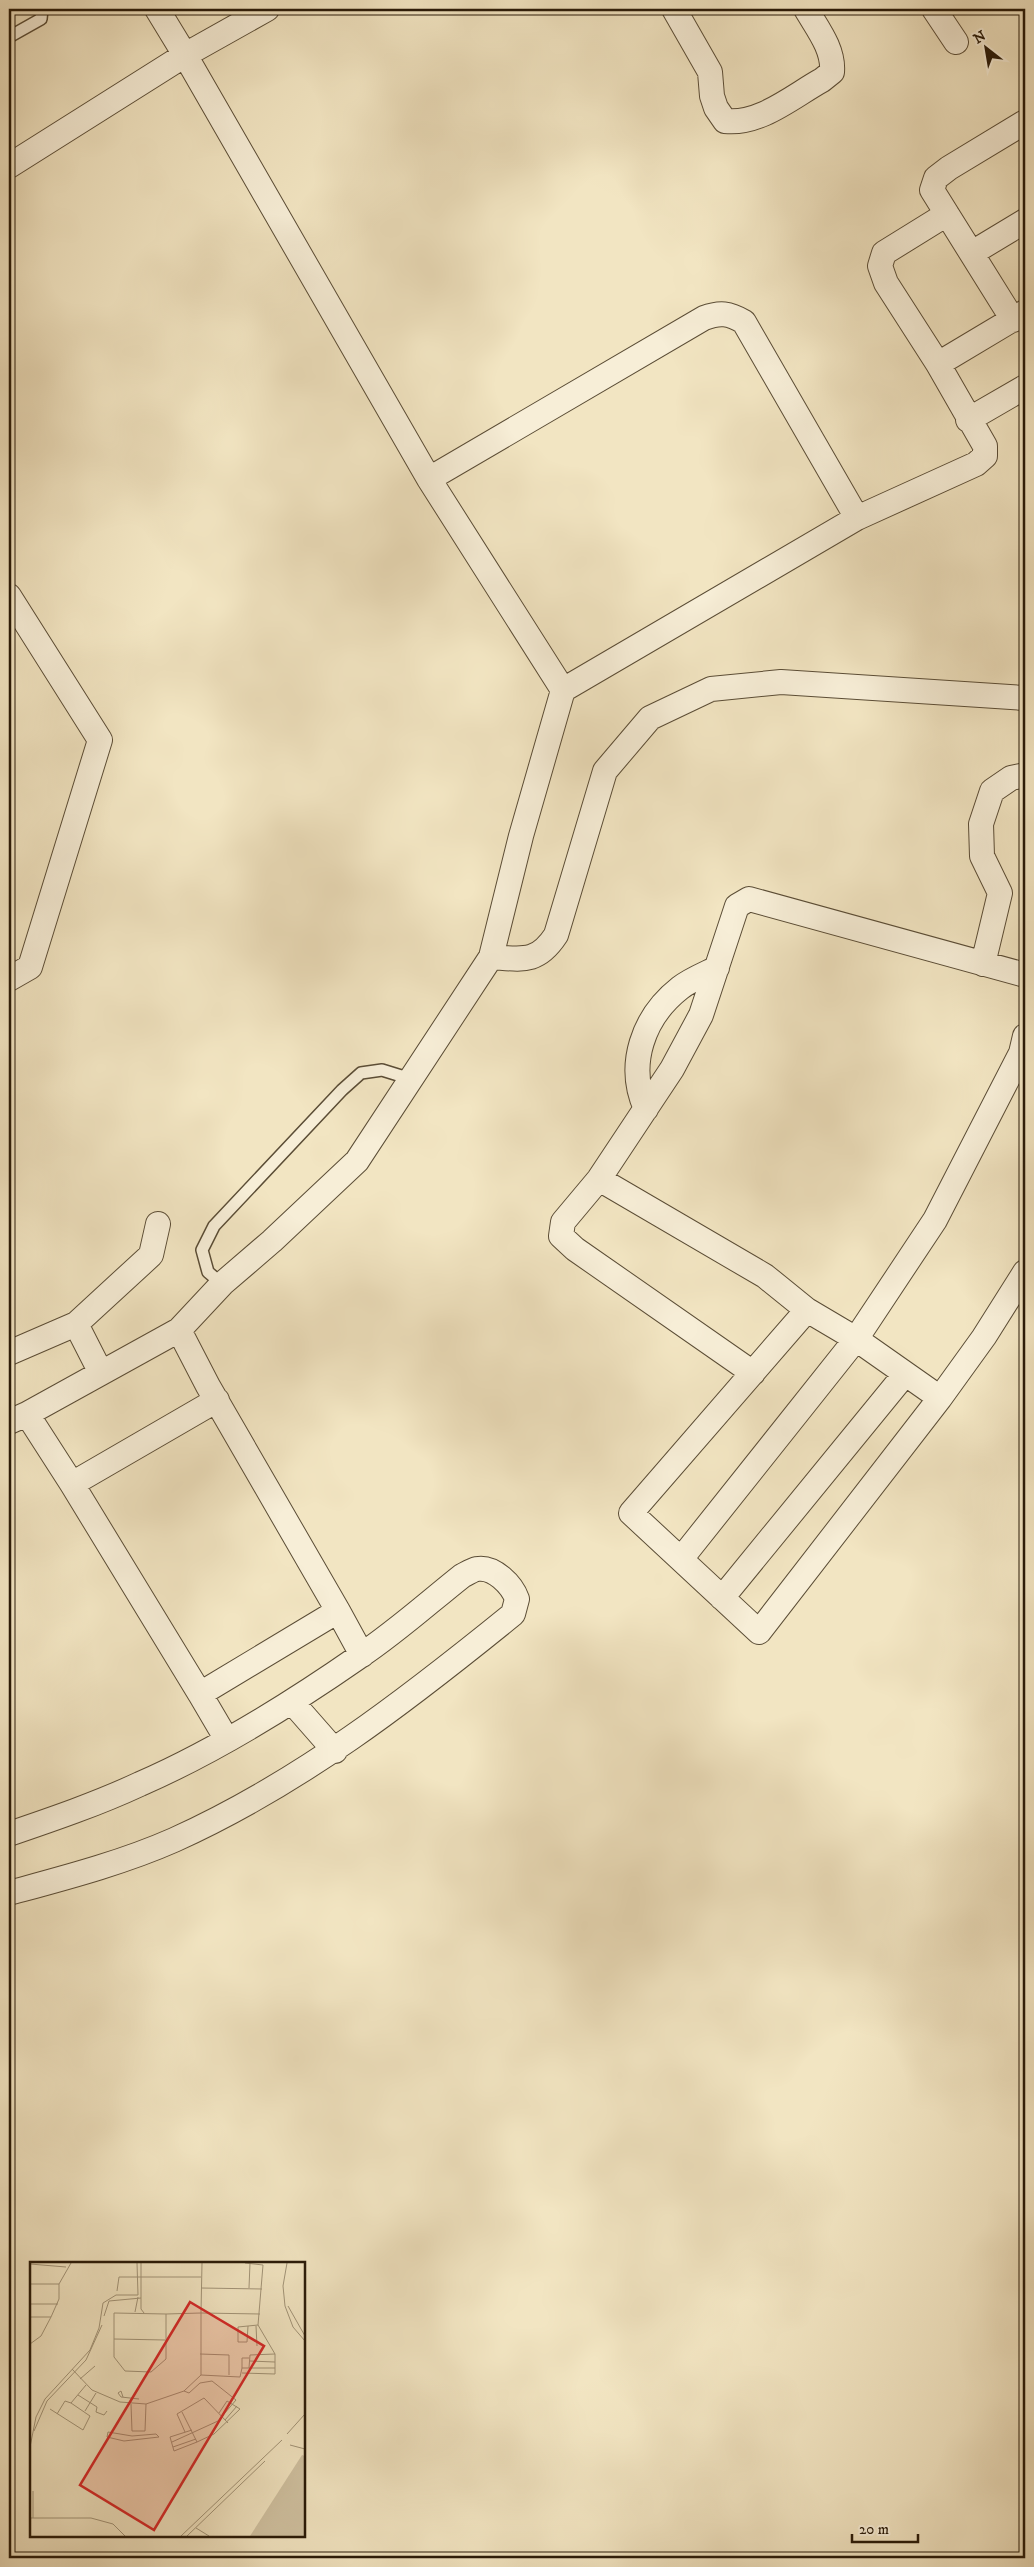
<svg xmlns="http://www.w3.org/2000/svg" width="1034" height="2567" viewBox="0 0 1034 2567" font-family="'IM FELL DW Pica',serif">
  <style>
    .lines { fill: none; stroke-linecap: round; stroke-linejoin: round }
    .service-casing { stroke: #5b4d36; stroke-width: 14 }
    .minor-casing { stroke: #5b4d36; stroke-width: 26 }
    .service { stroke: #f7eed7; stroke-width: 11 }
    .minor { stroke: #f7eed7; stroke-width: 24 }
    .inset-road { fill: none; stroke: #a29478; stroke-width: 1 }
    .view { fill: #d62828; fill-opacity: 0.15; stroke: #d62828; stroke-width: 2.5 }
    .inset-edge { fill: none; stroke: #291a08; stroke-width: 2.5 }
  </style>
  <rect width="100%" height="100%" fill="#f2e5c2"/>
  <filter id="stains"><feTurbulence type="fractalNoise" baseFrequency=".004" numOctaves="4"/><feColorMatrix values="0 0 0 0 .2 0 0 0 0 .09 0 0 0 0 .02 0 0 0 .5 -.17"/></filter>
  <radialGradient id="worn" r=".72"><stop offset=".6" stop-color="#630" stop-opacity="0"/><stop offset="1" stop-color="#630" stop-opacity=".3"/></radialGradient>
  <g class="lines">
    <!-- service casing -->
    <g class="service-casing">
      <path id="service" d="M9,37l32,-18 1,-10
        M222,1284l-14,-12 -6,-22 12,-24 128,-136 19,-17 21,-3 29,9"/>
    </g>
    <!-- minor casing -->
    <g class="minor-casing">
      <path id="minor" d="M157,9l28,46 82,-46
        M674,9l36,63 2,24 4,12 9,13c35,4 68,-25 97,-41l10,-8c2,-23 -15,-44 -26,-63
        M934,9l22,33
        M9,166l176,-111 244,424 134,211 -42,146 -30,121 -134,204 -85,80 -50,43 -43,46 -152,84 -18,8
        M972,253l53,-32
        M1013,320l-81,-130 4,-12 13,-10 76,-46
        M938,364l-52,-81 -6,-17 4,-13 63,-39
        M968,420l57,-33
        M429,479l275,-161c16,-6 25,-5 40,4l113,196
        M9,596l91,144 -70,227 -21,12
        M563,690l294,-172 119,-54 9,-8v-10l-47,-82 87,-52
        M491,957c31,2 46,7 65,-22l49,-164 45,-53 61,-29 70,-7 244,16
        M983,964l17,-71 -18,-37 -1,-32 11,-33 19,-13 14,-3
        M646,1109c-20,-44 -3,-92 34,-121 10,-8 25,-14 37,-20
        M599,1179l166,97 42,34 49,29 84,59 44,-61 41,-65
        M807,1310l-176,203 128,119 181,-234
        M9,1353l67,-29
        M101,1373l-25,-49 75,-69 7,-31
        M753,1373l-178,-124 -14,-13 2,-14 36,-43 73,-110 29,-54 36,-109 12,-7 276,76
        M27,1414l45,70 128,210 138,-83 -130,-225 -29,-56
        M72,1484l145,-84
        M681,1559l175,-220 79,-119 86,-167 4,-17
        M722,1598l183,-224
        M338,1611l24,44
        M200,1694l27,46
        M292,1702l43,49
        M9,1834c44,-15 88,-30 131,-50 78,-34 151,-80 220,-128 36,-24 68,-53 102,-80 4,-2 10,-6 15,-7 17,-3 35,16 40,30l-4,15c-106,86 -213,169 -339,226 -52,23 -110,38 -165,53"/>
    </g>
    <!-- service -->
    <use href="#service" class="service"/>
    <!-- minor -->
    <use href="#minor" class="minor"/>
  </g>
  <!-- overview -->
  <g transform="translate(30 2262)">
    <rect width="275" height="275" fill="#f2e5c2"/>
    <path d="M272,193l3,1v80h-55z" fill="#d0c2a2"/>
    <path class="inset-road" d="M111,1v46l3,4M172,1l-1,50 59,1M215,1l18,2 -5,60 17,29M257,1l-4,23 2,20 8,21 12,14M0,2l36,3M0,22h29M171,26l61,1M219,26l1,-25M87,29l2,-14h82M0,42h28M258,44l17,30M105,50l3,-15M84,51l52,1v45l-15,13 -26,-1 -11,-14zM74,54l5,-15 32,-3M0,55h21M218,64l-1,16h-9v-15l20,-2M226,64l1,20M84,77l51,1M0,82l11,-8 10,-19 8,-18v-15l12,-21M170,92l29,1v20M219,99l26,1M212,106v-10h7M42,107l20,21 28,12 26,2 38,-13 17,-16v-62l-35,1M212,111l33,1v-20l-25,1 -1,13M171,113l39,2 2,-9h33M50,117l15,-13M48,133l19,12 -1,5 8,3 3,-4M93,135l-2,-6 -3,2 3,4 18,2M101,142l1,27h13l1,-27M20,147l33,21 7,-14 -19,-13 15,-18M55,149l11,-18M152,150l15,30 17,-8 26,-25 -13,-8 -8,12M27,152l8,-13 6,2M195,158l12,-14M162,168l-22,7 4,14 23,-9M4,169l13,-30 39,-41 16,-35M78,170l24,4 24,-2 3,3 -35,4 -17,-4zM155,170l-8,-18 27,-16 24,25M257,172l18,-20M142,180l46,-21 18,-21 -24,-19 -12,2 -11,10 -5,-2M260,183l15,4M0,185l6,-30 9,-18 45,-49 9,-22 4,-25 13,-8h22l-1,-32M143,185l23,-8M3,229v27M0,256h61l22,6 12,12M166,266l13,8M151,274l101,-96M157,274l78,-75"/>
    <path class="view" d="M160,40l74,44 -110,184 -74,-45z"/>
    <rect width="275" height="275" class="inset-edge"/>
  </g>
  <!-- margin -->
  <rect width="1034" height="2567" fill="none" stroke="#f2e5c2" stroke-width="30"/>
  <rect x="10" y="10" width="1014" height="2547" fill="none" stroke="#291a08" stroke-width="2.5"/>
  <rect x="15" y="15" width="1004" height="2537" fill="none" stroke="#291a08"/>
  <!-- north arrow -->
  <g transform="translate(986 48) rotate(329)" stroke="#f7eed7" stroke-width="4" paint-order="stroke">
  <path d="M0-4L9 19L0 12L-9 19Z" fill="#291a08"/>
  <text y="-8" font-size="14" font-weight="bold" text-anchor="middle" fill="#291a08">N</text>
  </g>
  <!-- scale -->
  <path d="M852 2534v8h66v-8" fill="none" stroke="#291a08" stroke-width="2.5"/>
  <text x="859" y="2534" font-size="15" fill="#291a08" stroke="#f7eed7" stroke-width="4" paint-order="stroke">20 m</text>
  <rect width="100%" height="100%" filter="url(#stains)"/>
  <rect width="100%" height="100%" fill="url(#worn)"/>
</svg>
